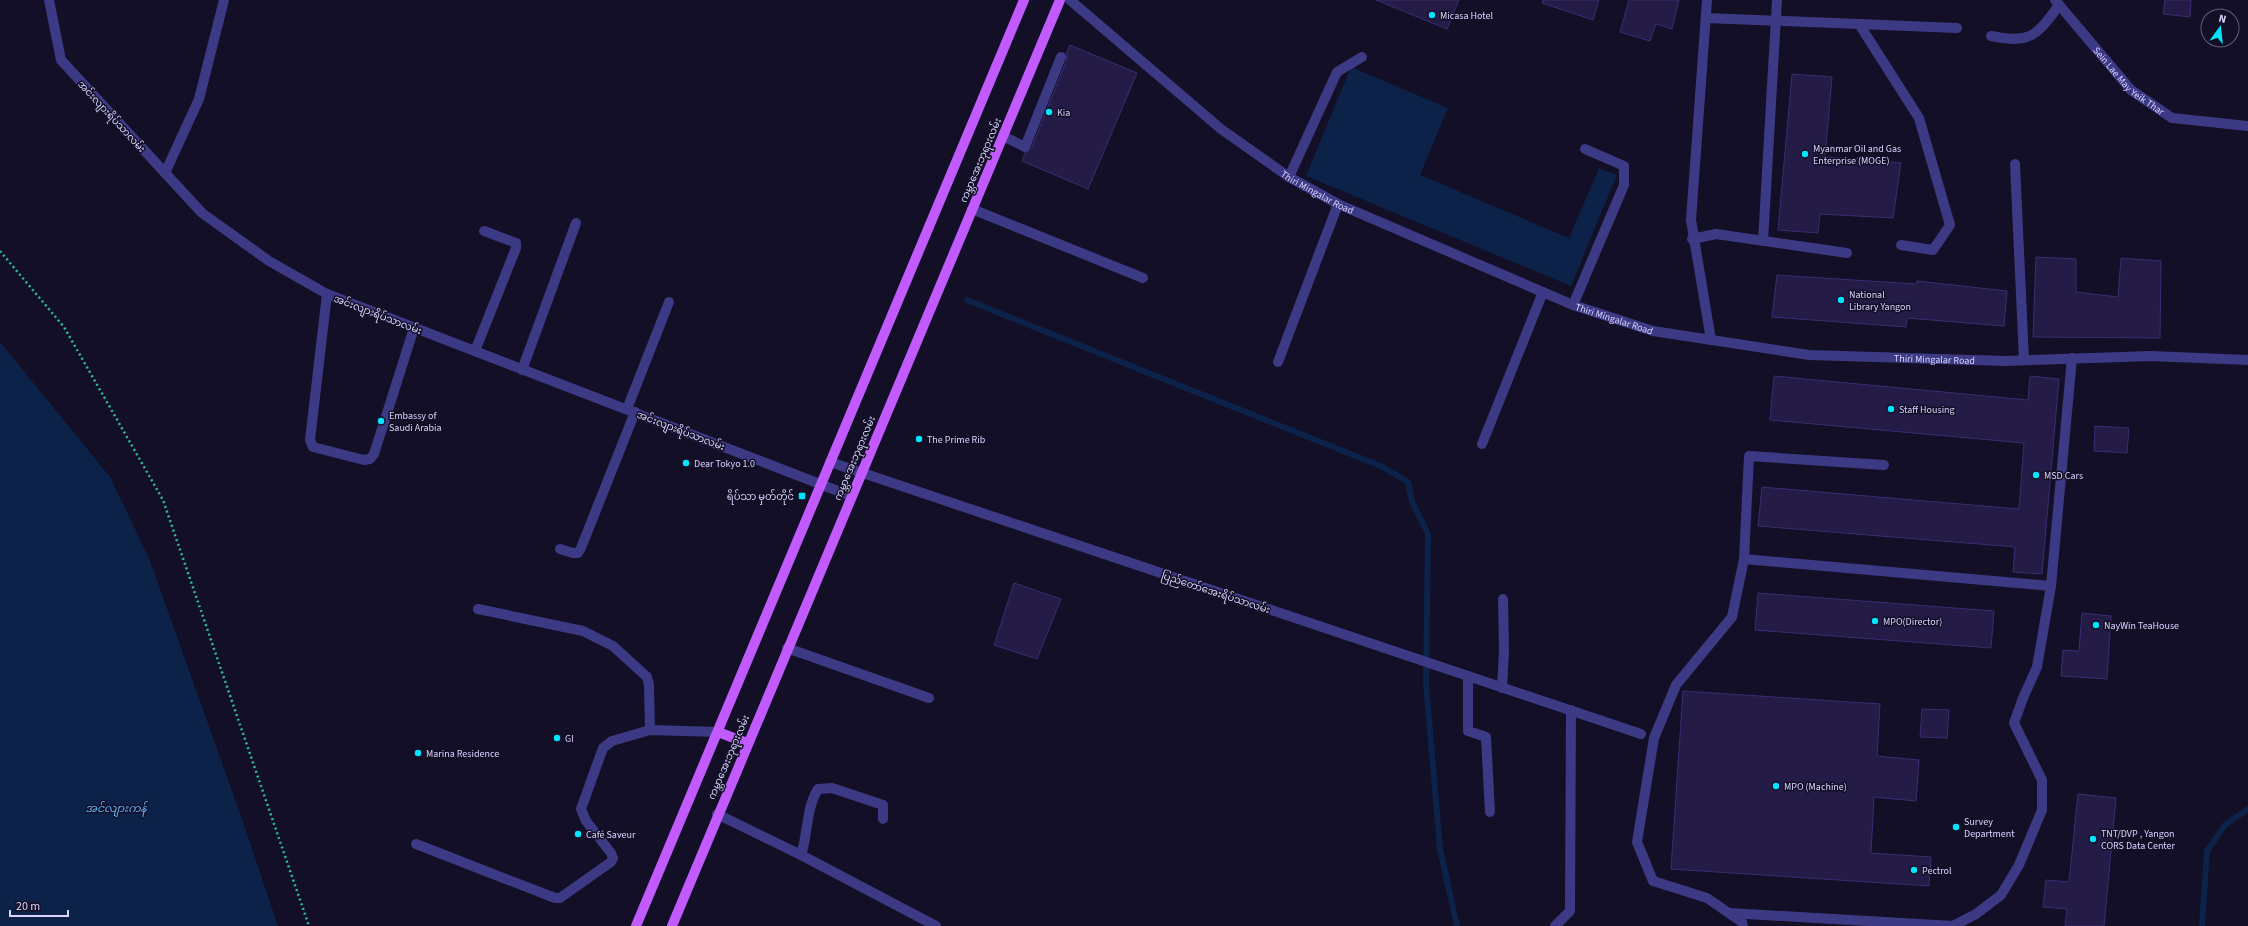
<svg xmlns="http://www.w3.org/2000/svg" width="2248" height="926" viewBox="0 0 2248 926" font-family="'Source Sans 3','Noto Sans Myanmar',sans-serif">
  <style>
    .water { fill: #0c2248 }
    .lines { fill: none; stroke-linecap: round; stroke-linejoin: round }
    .stream { stroke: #0c2248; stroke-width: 6 }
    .building { fill: #241b47; stroke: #3b2d73 }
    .path { stroke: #2fb8b0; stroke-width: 2.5; stroke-dasharray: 2 3; stroke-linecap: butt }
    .minor { stroke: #3d3a85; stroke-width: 10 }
    .major { stroke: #c25bff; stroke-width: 10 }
    .poi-dot { fill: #00e5ff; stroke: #130f26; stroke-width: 1.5 }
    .labels { text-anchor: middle; stroke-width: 3; stroke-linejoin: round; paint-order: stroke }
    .poi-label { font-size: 10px; fill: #d9d4ff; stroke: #130f26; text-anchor: start }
    .street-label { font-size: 10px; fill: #d9d4ff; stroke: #130f26 }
    .water-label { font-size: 11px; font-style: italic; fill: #62b6ff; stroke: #130f26 }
  </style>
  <rect width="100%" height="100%" fill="#130f26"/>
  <!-- water -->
  <path class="water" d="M1351,67l97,41 -28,67 149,63 30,-70 18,7 -46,111 -265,-110z
    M0,342l110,135 39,81 92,258 37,110h-278z"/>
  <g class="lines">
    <!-- stream -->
    <path class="stream" d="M967,300l416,167 25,15 4,20 16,32 -2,150 14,165 17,77
      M2202,926l5,-75 18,-26 23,-16"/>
  </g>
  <!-- building -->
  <path class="building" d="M1376,0h83l-12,29z
    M1543,0h56l-6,20 -51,-17z
    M1629,0h50l-7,29 -16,-5 -6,17 -30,-9z
    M2165,0h26l-1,17 -27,-3z
    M1070,45l67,28 -49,116 -66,-28 3,-8 6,-4 36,-90 -1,-5z
    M1792,74l40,3 -7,80 30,2 8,-3 9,1 9,4 20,2 -8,55 -73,-4 -2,19 -40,-3z
    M2036,257l40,2v33l42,5 3,-39 40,3 -1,77 -127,-1z
    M1777,275l139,9 1,-3 90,10 -3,35 -97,-8 -1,9 -134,-10z
    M1774,376l254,24 2,-24 29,3 -17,195 -29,-2 2,-25 -257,-21 4,-39 257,22 5,-66 -254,-23z
    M2095,426l34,2 -2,25 -33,-2z
    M1014,583l47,16 -24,60 -43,-14z
    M1758,593l236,18 -3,37 -236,-18z
    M2082,613l29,3 -4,63 -46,-3 2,-26 16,1z
    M1683,691l197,13 -3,52 42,4 -3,41 -42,-4 -3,56 60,4 -2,29 -258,-17z
    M1922,709l27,1 -2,28 -27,-1z
    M2078,794l38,4 -12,128h-39l2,-17 -24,-2 3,-27 23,2z"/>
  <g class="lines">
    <!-- path -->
    <path class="path" d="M0,251l64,76 99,173 146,426"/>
    <!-- minor -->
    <g class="minor">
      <path d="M49,0l12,60 141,153 67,48 58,33 524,202"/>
      <path id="s1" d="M1070,0l151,129 68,48 49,27 235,101 80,26 156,24 197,6 145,-5 97,4"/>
      <path d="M1707,0l-16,220 20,120"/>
      <path id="s2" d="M2055,0l76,90 41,28 76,8"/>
      <path d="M1706,18l251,10"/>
      <path d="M1859,24l60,94 31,107 -17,25 -32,-5"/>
      <path d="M1991,36c39,8 46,0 68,-31"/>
      <path d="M1003,136l22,11 36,-90"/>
      <path d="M2015,164l9,196"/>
      <path d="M165,173l34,-74 25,-99"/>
      <path d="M1289,177l48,-105 25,-15"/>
      <path d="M972,209l171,69"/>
      <path d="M1692,239l24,-5 131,19"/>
      <path d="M1763,241l14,-241"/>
      <path d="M327,294l-17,146 3,7 51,13 6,-1 4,-5 40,-126"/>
      <path d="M1573,305l51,-120v-19l-39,-17"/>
      <path d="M475,351l41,-103v-5l-32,-12"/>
      <path d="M1278,362l60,-158"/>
      <path d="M522,370l54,-147"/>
      <path d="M627,409l42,-107"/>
      <path d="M1482,444l61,-152"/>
      <path d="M830,462l811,272"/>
      <path d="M1884,465l-135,-9 -5,103 307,27 21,-228"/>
      <path d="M560,549l13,4h5l3,-5 54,-136"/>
      <path d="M478,609l105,22 30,15 34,31 2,8 1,45"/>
      <path d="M787,648l142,50"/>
      <path d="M1468,676v55l18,6 4,75"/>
      <path d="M1502,688l2,-37 -1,-52"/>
      <path d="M717,814l84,41 135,71"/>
      <path d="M416,844l139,54h5l51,-36 2,-4 -2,-5 -25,-32 -5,-12 22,-61 9,-7 38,-11 68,2"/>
      <path d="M801,855c7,-21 5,-47 17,-66l14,-1 51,17v14"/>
      <path d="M1729,913l224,13 23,-12 25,-19 18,-30 23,-55v-30l-28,-57 9,-25 14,-31 14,-81"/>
      <path d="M1555,926l15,-15 1,-201"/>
      <path d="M1743,926l-1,-4 -35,-24 -54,-17 -16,-39 17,-104 22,-53 56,-68 12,-58"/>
    </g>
    <!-- major -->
    <path class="major" d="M718,732l29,11
      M636,926l388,-926
      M672,926l388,-926"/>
  </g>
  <!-- markers -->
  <g class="poi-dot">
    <circle cx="1432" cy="15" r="4"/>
    <circle cx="1049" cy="112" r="4"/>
    <circle cx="1805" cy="154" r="4"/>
    <circle cx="1841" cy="300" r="4"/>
    <circle cx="1891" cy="409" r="4"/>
    <circle cx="381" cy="421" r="4"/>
    <circle cx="919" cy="439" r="4"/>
    <circle cx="686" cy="463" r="4"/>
    <circle cx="2036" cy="475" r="4"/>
    <rect x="798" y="492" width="8" height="8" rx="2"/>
    <circle cx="1875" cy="621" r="4"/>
    <circle cx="2096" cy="625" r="4"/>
    <circle cx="557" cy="738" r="4"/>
    <circle cx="418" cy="753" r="4"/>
    <circle cx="1776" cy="786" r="4"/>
    <circle cx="1956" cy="827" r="4"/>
    <circle cx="578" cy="834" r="4"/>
    <circle cx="2093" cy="839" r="4"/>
    <circle cx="1914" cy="870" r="4"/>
  </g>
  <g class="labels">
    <!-- poi labels -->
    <g class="poi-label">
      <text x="1440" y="19">Micasa Hotel</text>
      <text x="1057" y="116">Kia</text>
      <text x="1813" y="152">Myanmar Oil and Gas<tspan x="1813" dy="12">Enterprise (MOGE)</tspan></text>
      <text x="1849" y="298">National<tspan x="1849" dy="12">Library Yangon</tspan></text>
      <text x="1899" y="413">Staff Housing</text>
      <text x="389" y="419">Embassy of<tspan x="389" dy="12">Saudi Arabia</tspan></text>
      <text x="927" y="443">The Prime Rib</text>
      <text x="694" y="467">Dear Tokyo 1.0</text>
      <text x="2044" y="479">MSD Cars</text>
      <text x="794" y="500" text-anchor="end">ရိပ်သာ မှတ်တိုင်</text>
      <text x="1883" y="625">MPO(Director)</text>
      <text x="2104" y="629">NayWin TeaHouse</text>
      <text x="565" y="742">GI</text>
      <text x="426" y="757">Marina Residence</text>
      <text x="1784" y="790">MPO (Machine)</text>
      <text x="1964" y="825">Survey<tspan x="1964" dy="12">Department</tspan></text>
      <text x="2101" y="837">TNT/DVP , Yangon<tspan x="2101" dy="12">CORS Data Center</tspan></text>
      <text x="586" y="838">Café Saveur</text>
      <text x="1922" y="874">Pectrol</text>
    </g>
    <!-- street labels -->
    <g class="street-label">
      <text dy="4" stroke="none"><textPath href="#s2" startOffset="110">Sein Lae May Yeik Thar</textPath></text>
      <text transform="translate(112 116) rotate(47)" y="4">အင်းလျားရိပ်သာလမ်း</text>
      <text transform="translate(980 160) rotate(-67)" y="4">ကမ္ဘာအေးဘုရားလမ်း</text>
      <text dy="4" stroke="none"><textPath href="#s1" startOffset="314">Thiri Mingalar Road</textPath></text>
      <text transform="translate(378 314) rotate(21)" y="4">အင်းလျားရိပ်သာလမ်း</text>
      <text dy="4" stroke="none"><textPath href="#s1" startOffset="637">Thiri Mingalar Road</textPath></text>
      <text dy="4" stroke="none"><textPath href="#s1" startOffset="961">Thiri Mingalar Road</textPath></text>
      <text transform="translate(681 430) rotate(21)" y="4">အင်းလျားရိပ်သာလမ်း</text>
      <text transform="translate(854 458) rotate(-67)" y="4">ကမ္ဘာအေးဘုရားလမ်း</text>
      <text transform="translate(1216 592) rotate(18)" y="4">ပြည်တော်အေးရိပ်သာလမ်း</text>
      <text transform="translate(728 757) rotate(-67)" y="4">ကမ္ဘာအေးဘုရားလမ်း</text>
    </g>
    <!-- water labels -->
    <g class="water-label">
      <text x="116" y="812">အင်လျားကန်</text>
    </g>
  </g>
  <!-- north arrow -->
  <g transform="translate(2220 28) rotate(15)"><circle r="19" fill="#130f26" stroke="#625e7d"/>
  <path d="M0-3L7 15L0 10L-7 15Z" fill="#00e5ff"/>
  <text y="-6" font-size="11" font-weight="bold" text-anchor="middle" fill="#d9d4ff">N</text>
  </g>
  <!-- scale -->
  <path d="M10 910v6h58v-6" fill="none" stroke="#d9d4ff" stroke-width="2"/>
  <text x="16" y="910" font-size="12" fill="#d9d4ff" stroke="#130f26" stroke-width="3" paint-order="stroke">20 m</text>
</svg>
